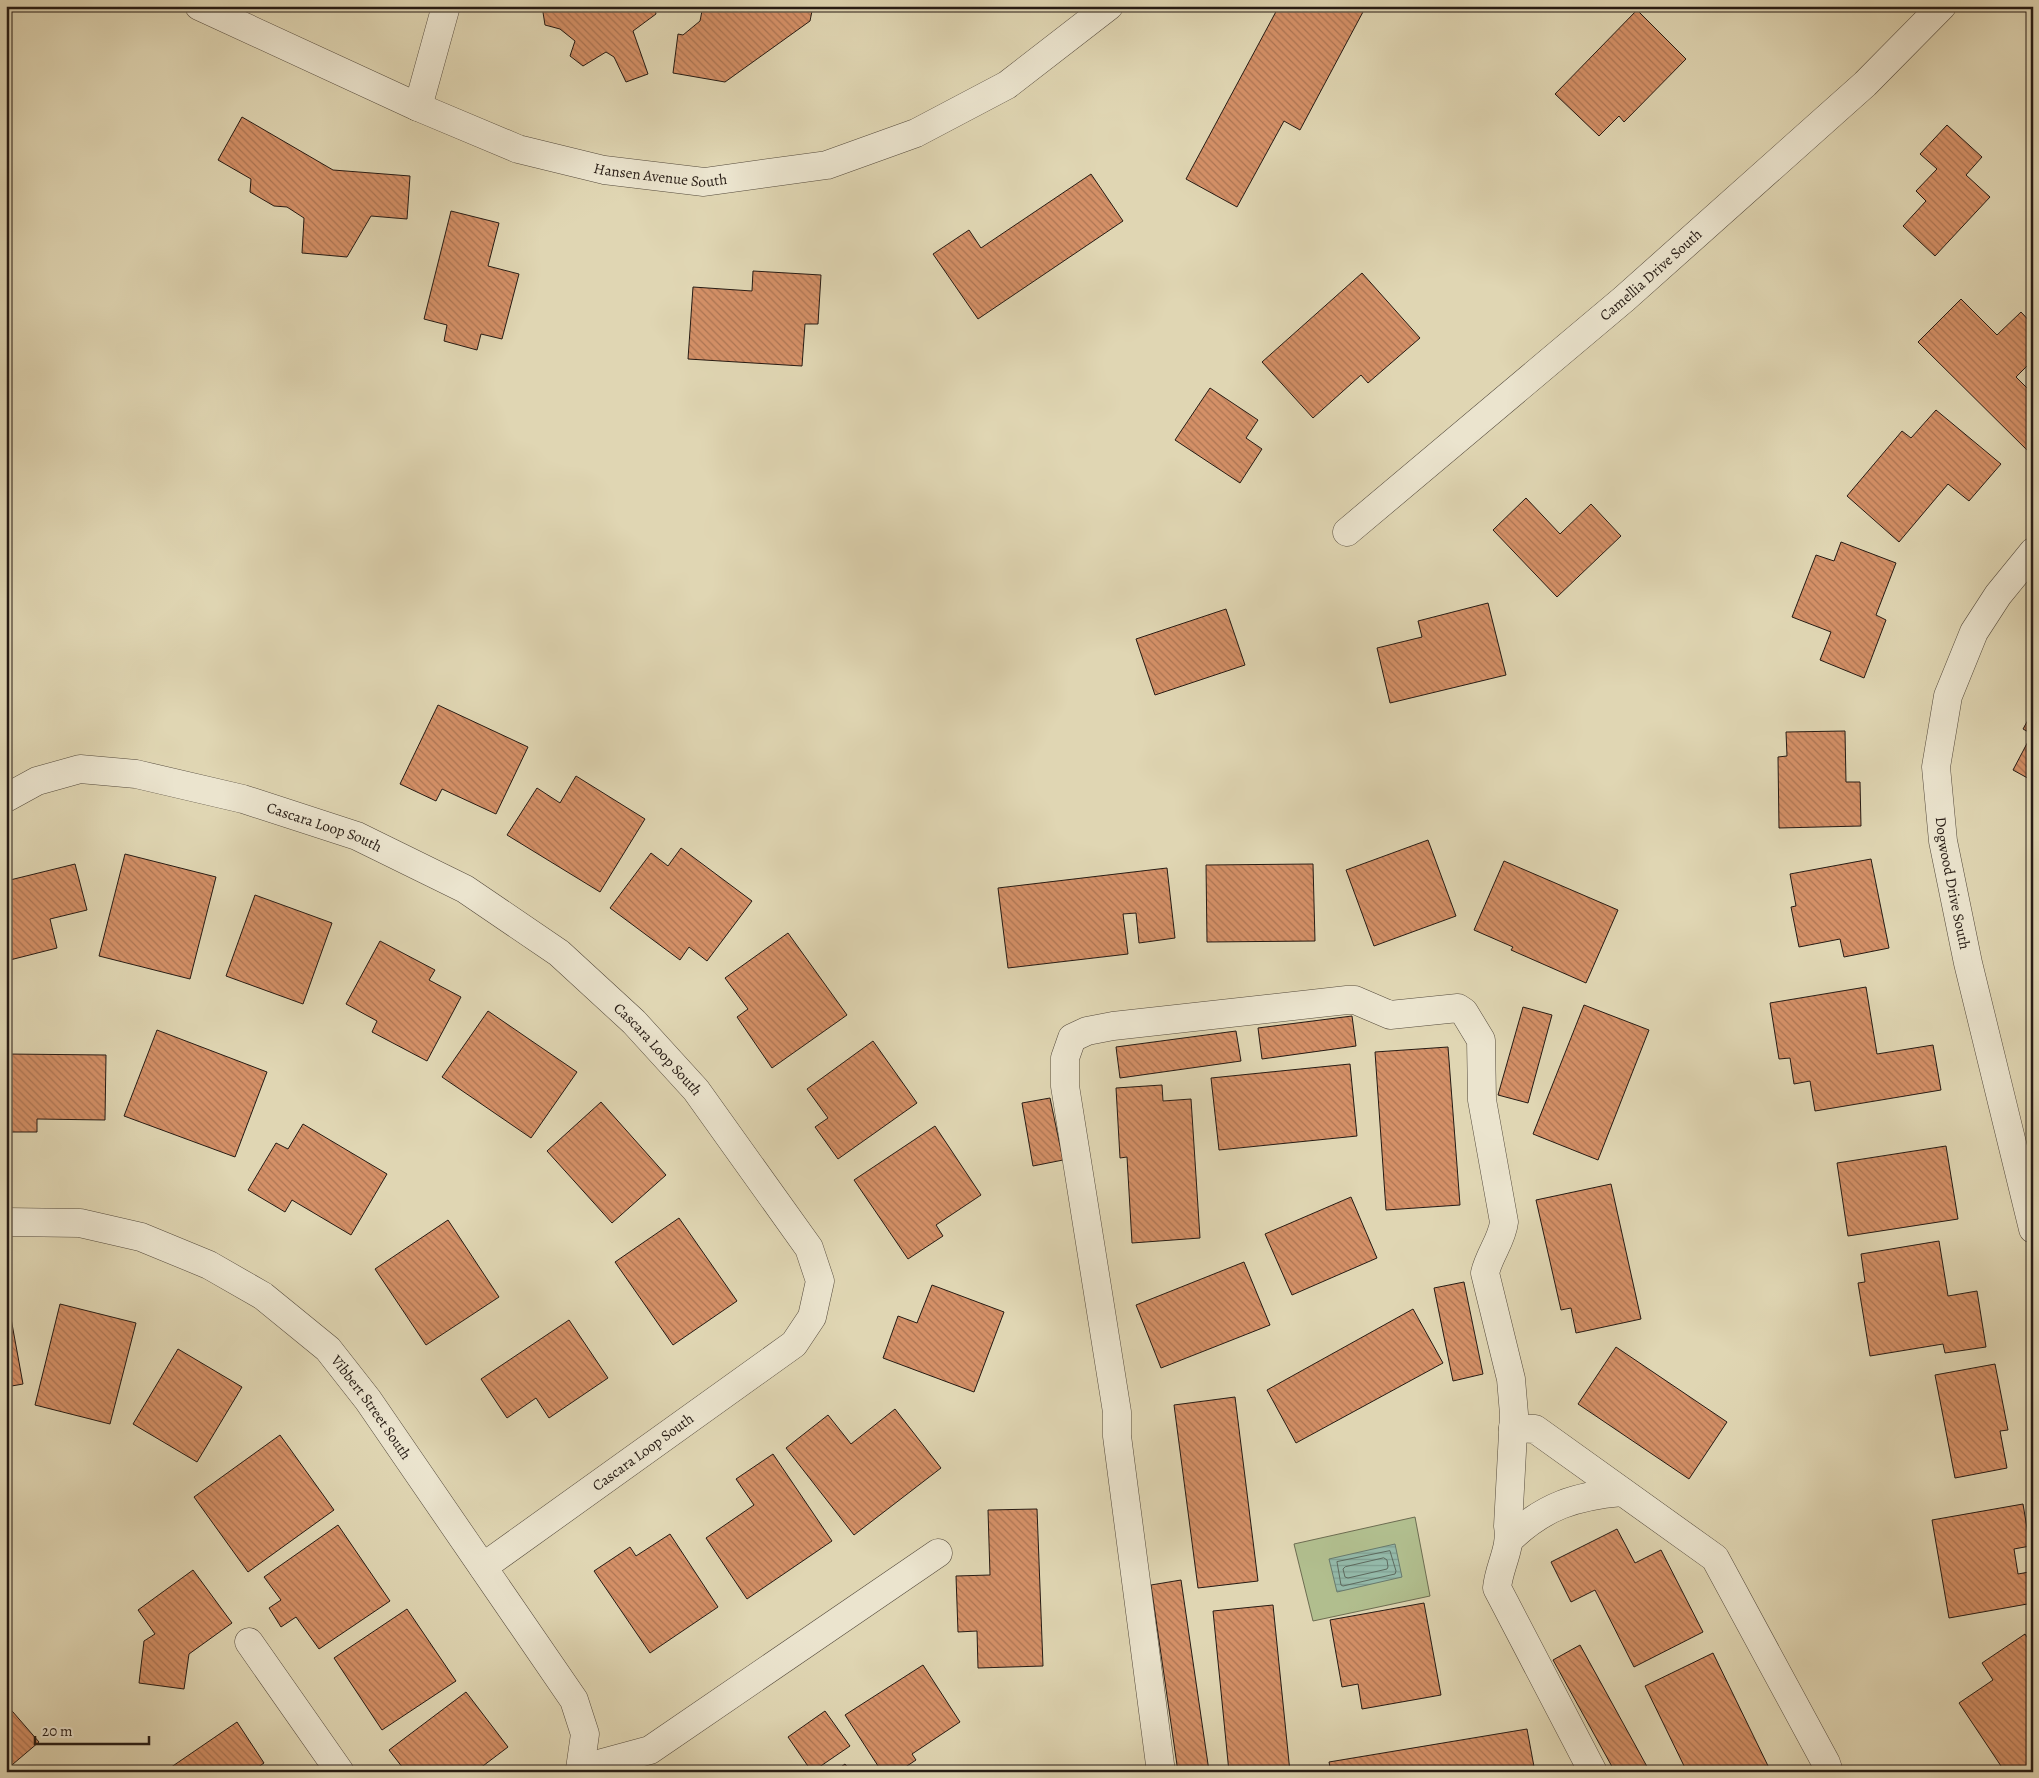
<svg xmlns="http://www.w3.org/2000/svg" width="2039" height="1778" viewBox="0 0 2039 1778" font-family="Alegreya,serif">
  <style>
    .park { fill: #b1be8e; stroke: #6c6c51 }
    .water { fill: url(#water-rules); stroke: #687a6d }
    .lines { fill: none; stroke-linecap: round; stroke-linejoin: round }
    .shore { stroke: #5d6a5e; stroke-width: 1 }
    .building { fill: url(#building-back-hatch); stroke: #261b14 }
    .minor-casing { stroke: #544a3c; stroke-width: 29 }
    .minor { stroke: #ebe4ce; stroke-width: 28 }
    .labels { text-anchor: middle; stroke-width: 4; stroke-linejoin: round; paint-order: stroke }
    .street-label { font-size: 15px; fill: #261b14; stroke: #ebe4ce }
  </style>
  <defs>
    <pattern id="water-rules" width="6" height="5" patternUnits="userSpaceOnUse" patternTransform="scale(1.25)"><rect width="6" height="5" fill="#94b9a9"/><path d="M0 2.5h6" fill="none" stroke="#7f9e91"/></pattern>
    <pattern id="building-back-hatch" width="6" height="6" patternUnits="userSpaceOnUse" patternTransform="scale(1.25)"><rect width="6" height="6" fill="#d49067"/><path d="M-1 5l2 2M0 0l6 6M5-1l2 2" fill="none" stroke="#ac7554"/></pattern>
  </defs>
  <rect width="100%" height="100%" fill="#e0d6b3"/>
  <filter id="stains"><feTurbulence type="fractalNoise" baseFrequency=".004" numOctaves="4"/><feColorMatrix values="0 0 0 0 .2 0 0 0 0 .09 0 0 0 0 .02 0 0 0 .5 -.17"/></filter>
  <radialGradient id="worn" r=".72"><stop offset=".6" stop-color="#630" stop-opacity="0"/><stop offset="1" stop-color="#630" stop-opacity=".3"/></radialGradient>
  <!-- park -->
  <path class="park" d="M1415,1517l15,79 -117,25 -19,-77z"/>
  <!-- water -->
  <path class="water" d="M1395,1544l7,33 -65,15 -8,-33z"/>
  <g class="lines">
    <!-- shore -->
    <path class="shore" d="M1390,1551l6,20 -1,3 -52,12 -2,-1 -4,-23z
      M1384,1558l3,2 1,7 -1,2 -39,9 -3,-1 -2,-8 2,-2z"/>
  </g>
  <!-- building -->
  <path class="building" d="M542,6h112l2,8 -23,17 15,43 -22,8 -12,-25 -8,-5 -23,14 -13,-10 5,-15 -15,-12 -15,-4z
    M703,6l21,2 2,-2h87l-3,15 -85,61 -52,-9 5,-39 5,1 17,-14z
    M1279,6h78l7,4 -64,120 -16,-9 -47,86 -51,-28z
    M1637,10l49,49 -62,63 -5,-6 -20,20 -44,-42z
    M242,117l91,53 77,6 -3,43 -36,-3 -24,41 -45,-4 2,-35 -17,-11 -13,-1 -24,-14 1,-13 -33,-19z
    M1947,125l35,32 -16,18 24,22 -55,59 -32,-30 23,-25 -10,-10 21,-22 -17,-15z
    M1091,174l32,47 -145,98 -45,-65 36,-24 12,18z
    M451,211l48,12 -11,43 31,8 -17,65 -21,-5 -4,16 -33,-9 3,-16 -23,-6z
    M753,271l68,4 -3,49h-13l-3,42 -114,-7 5,-72 59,4z
    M1362,273l58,65 -52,45 -7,-8 -48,43 -51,-56z
    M1961,299l36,36 24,-23 12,13v35l-17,17 17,17v62l-115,-114z
    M1210,388l48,32 -12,18 16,11 -22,34 -65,-43z
    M1936,410l65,54 -32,37 -21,-17 -49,58 -52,-46 55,-65 9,7z
    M1526,498l34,36 31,-30 30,32 -64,61 -64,-67z
    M1841,542l55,21 -20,52 10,5 -22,58 -44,-18 11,-28 -39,-15 24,-62 18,6z
    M1488,603l18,72 -116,28 -13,-55 45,-11 -4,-16z
    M1226,609l19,56 -90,30 -19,-56z
    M438,705l90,42 -32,67 -54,-25 -6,12 -36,-17z
    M2033,711v70l-20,-11 19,-36 -9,-5z
    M1845,731l1,51h14l1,44 -82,2 -1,-71 9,-1 -1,-24z
    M576,776l69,43 -45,73 -93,-57 30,-47 23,15z
    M1428,840l28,76 -82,30 -28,-76z
    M681,848l71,53 -45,60 -18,-14 -9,13 -70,-52 41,-55 17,13z
    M125,854l91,23 -26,102 -91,-23z
    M1871,859l18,89 -45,9 -4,-18 -41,8 -8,-40 5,-1 -6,-32z
    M1504,861l114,49 -32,73 -75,-33 2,-3 -39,-17z
    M75,864l12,46 -37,9 7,29 -51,13v-80z
    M1313,864l2,77 -108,1 -1,-77z
    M1167,868l8,70 -36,5 -3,-30 -13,1 5,40 -120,14 -10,-80z
    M255,895l77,28 -29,81 -77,-28z
    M788,933l59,82 -75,53 -35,-51 11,-8 -23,-31z
    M380,941l55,29 -6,10 32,17 -34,64 -55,-29 5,-11 -31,-17z
    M1866,987l11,67 56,-9 8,45 -126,21 -5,-30 -16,3 -4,-26 -11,1 -9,-56z
    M1584,1005l65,25 -51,130 -65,-26z
    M1523,1007l29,8 -24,88 -30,-8z
    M488,1011l89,61 -46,66 -89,-61z
    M1352,1016l4,30 -94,13 -4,-31z
    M157,1030l110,42 -32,85 -111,-41z
    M1236,1031l5,30 -121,17 -4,-31z
    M873,1041l44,62 -79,56 -23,-32 13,-9 -21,-29z
    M1448,1047l12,158 -74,5 -11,-158z
    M6,1054l100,1 -1,65 -68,-1v13h-31z
    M1350,1064l7,72 -138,14 -8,-72z
    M1162,1085l1,16 28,-2 9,139 -68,5 -5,-86 -7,1 -4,-70z
    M1050,1098l13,62 -30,6 -11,-63z
    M601,1102l65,73 -54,48 -65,-72z
    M303,1124l84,50 -36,61 -59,-35 -7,12 -37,-22 28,-47 12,6z
    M935,1126l46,69 -45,30 7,11 -35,23 -54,-79z
    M1946,1146l12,73 -110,17 -11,-73z
    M1611,1184l30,135 -65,14 -5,-25 -10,2 -25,-110z
    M1351,1197l26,61 -85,37 -27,-61z
    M679,1218l58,83 -64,44 -58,-83z
    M448,1220l51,77 -73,48 -51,-76z
    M1939,1241l9,55 29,-5 9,56 -41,6 -2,-9 -73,12 -12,-73 7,-1 -4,-28z
    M1244,1262l26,63 -109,43 -25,-63z
    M1464,1282l19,92 -30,7 -19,-93z
    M932,1285l72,27 -30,80 -91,-34 15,-42 19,7z
    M60,1304l76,19 -26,101 -75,-19z
    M1413,1309l30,54 -147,80 -29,-53z
    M6,1313h4l13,71 -17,3z
    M569,1320l39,58 -59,40 -13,-20 -29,20 -26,-39z
    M1616,1347l111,75 -38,57 -111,-75z
    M178,1349l64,38 -45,75 -64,-38z
    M1995,1364l13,66 -8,1 7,37 -52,10 -20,-103z
    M1235,1397l23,184 -60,7 -24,-183z
    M895,1409l46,59 -87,67 -68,-87 42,-33 23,29z
    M280,1435l54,75 -86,62 -54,-75z
    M773,1454l59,87 -85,58 -41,-61 48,-33 -18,-26z
    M2023,1504l7,42 -16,3 4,25 11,-2 4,31 -84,15 -17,-98z
    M1037,1509l6,157 -65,2 -1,-37 -19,1 -2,-56 34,-1 -2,-65z
    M338,1525l52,76 -71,48 -23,-32 -15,10 -12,-19 12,-8 -17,-23z
    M1617,1529l18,34 26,-13 42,82 -69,35 -39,-77 -24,12 -20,-40z
    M670,1534l48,73 -68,46 -56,-82 36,-24 6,9z
    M193,1570l39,53 -43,31 -5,35 -45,-6 5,-42 11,-7 -17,-24z
    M1181,1580l28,191 -3,1h-28l-27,-187z
    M1424,1603l17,92 -79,14 -4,-25 -16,3 -12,-67z
    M1273,1605l17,167h-61l-16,-161z
    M407,1609l49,72 -74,49 -48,-72z
    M2025,1634l8,12v118l-12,8h-16l-46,-69 34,-23 -11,-17z
    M1580,1645l70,127h-35l-62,-112z
    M1713,1653l58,119h-84l-42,-86z
    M923,1665l37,57 -48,32 4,6 -18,12h-16l-37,-57z
    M466,1692l42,55 -33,25h-69l-17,-22z
    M6,1704l33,38 -33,28z
    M825,1711l25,35 -38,26 -24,-35z
    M237,1722l27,41 -13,9h-87z
    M1527,1729l8,43h-204l-2,-10z
    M845,1764l6,8h-17z"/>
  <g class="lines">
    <!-- minor casing -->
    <g class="minor-casing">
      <g id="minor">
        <path id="s1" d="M199,6l219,101 100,42 86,21 100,12 123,-17 89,-32 91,-48 102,-79"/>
        <path d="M418,107l28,-101"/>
        <path id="s2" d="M1347,532l277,-233 241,-215 77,-78"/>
        <path id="s3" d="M2033,552l-35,43 -24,37 -26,64 -12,71 7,74 25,122 65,266"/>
        <path id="s4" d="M6,798l31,-17 43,-12 56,5 107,25 114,37 108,53 94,64 75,69 62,68 113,158 11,33 -8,36 -18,27 -311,223"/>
        <path id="s5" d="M6,1222l74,1 61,14 68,28 54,31 65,53 40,51 206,300 11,34 -5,35"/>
        <path d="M1513,1428l22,1 180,129 111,205 3,9"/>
        <path d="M1510,1539c34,-33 66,-43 112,-47"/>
        <path d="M249,1642l91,130"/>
        <path d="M580,1769l70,-19 288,-197"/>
        <path d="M1161,1772l-44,-336v-24l-52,-326v-28l7,-20 15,-7 26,-5 234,-26h8l35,15 68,-7 6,4 17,28 1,60 22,122c-2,18 -15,33 -19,51l26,106 3,35 -6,112c4,22 -9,40 -11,62l96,184"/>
      </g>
    </g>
    <!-- minor -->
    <use href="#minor" class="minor"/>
  </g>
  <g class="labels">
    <!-- street labels -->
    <g class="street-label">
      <text dy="5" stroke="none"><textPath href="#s1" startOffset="495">Hansen Avenue South</textPath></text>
      <text dy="5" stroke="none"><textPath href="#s2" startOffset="398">Camellia Drive South</textPath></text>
      <text dy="5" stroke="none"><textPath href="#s4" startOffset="332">Cascara Loop South</textPath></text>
      <text dy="5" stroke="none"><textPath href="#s3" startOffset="358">Dogwood Drive South</textPath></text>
      <text dy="5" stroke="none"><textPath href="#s4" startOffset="738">Cascara Loop South</textPath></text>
      <text dy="5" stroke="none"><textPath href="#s5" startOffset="429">Vibbert Street South</textPath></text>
      <text transform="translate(643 1452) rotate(-36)" y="5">Cascara Loop South</text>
    </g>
  </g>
  <!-- margin -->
  <rect width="2039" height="1778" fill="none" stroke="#e0d6b3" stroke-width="25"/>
  <rect x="8" y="8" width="2024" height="1763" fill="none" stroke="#261b14" stroke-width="2.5"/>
  <rect x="12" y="12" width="2014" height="1753" fill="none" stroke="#261b14"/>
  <!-- scale -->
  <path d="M35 1736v8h114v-8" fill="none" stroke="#261b14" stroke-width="2.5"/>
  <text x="42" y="1736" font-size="15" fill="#261b14" stroke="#ebe4ce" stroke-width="4" paint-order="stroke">20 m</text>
  <rect width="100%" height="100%" filter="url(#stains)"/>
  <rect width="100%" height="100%" fill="url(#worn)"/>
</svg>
